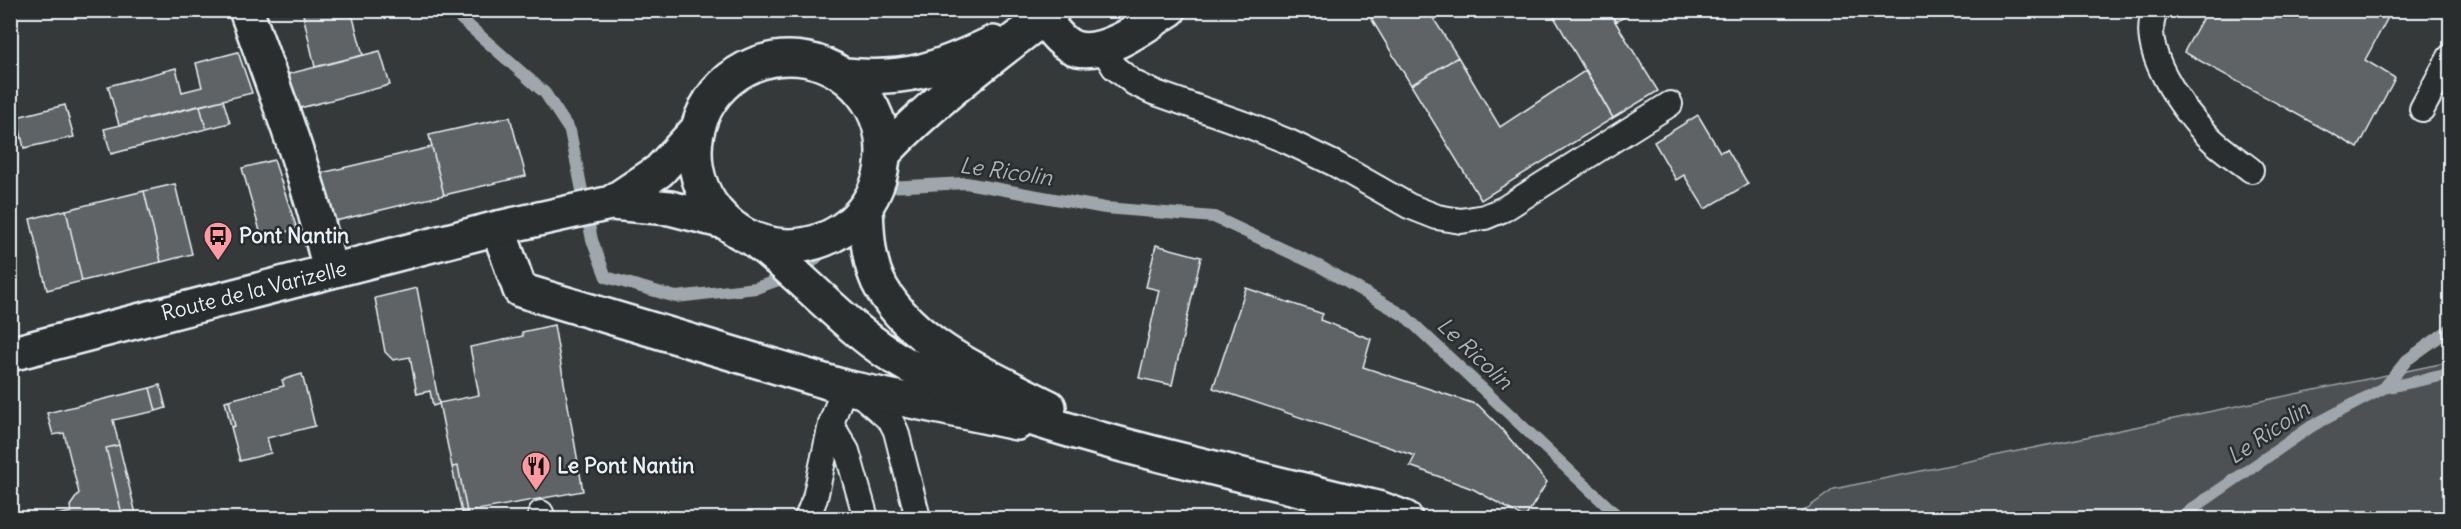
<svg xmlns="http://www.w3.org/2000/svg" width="2461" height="529" viewBox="0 0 2461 529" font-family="Delius,sans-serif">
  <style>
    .green { fill: #4d5152; stroke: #9aa1a5; stroke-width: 1.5 }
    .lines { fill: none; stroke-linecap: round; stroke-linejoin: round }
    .stream { stroke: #a0a7ac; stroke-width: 12 }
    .building { fill: #5f6365; stroke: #e8f1f8; stroke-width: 1.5 }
    .lane-casing { stroke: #e8f1f8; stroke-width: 28 }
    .street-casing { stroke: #e8f1f8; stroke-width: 38 }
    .secondary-casing { stroke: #e8f1f8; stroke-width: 38 }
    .lane { stroke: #2a2d2e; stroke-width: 24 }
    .street { stroke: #2a2d2e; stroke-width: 33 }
    .secondary { stroke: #2a2d2e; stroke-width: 33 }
    .labels { text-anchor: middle; stroke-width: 5; stroke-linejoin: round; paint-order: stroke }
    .poi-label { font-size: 21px; font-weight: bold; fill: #e8f1f8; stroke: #2a2d2e; text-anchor: start }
    .street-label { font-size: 21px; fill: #e8f1f8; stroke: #2a2d2e }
    .water-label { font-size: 22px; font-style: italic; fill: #acb3b8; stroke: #2a2d2e }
  </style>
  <rect width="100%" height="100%" fill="#35393a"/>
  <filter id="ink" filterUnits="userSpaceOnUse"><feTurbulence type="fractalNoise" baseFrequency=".0167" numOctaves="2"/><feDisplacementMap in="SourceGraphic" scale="12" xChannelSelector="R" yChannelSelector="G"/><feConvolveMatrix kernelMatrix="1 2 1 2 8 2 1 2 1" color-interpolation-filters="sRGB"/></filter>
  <g filter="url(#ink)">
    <!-- green -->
    <path class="green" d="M2450,362v156h-656l40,-29z"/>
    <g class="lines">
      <!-- stream -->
      <path class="stream" d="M451,10l94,83 25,38 22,109 14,37 70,20 80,-9 47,-17 85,-84 78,-4 139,25 109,9 107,50 84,49 215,202
        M2384,388l23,-28 43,-31
        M2179,518l133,-92 72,-38 66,-14"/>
    </g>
    <!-- building -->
    <path class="building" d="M302,10h49l12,45 -48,12z
      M1366,10h62l30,47 -47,28z
      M1550,10h58l50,81 -45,27z
      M1608,10h27l-19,12z
      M2207,10h185l-27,50 30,18 -37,70 -174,-96z
      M380,51l10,34 -94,24 -12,-34z
      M238,52l14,41 -133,32 -11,-39 68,-18 6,24 20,-5 -6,-24z
      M1458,57l42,70 86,-57 27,48 -132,82 -70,-115z
      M223,100l7,23 -24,6 -6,-23z
      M65,105l9,32 -50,11 -7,-31z
      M200,106l6,23 -95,25 -7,-25z
      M1698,115l22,37 7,-3 21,35 -43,25 -21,-34 -8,5 -22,-38z
      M510,117l16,59 -82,19 -15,-60z
      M432,147l12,48 -113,27 -14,-48z
      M274,160l23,69 -35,9 -20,-70z
      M175,184l17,70 -31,8 -17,-71z
      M144,191l17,71 -79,19 -16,-71z
      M66,210l16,71 -35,9 -17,-71z
      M1156,245l45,12 -29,128 -33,-7 20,-88 -13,-3z
      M417,288l22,116 -6,2 -3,-15 -13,3 -7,-37 -17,3 -8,-8 -10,-54z
      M1246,288l77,26 -3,6 51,19 -8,28 115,38 19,19 50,58 -22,36 -52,-29 -63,-23 5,-10 -202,-68z
      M554,325l29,166 -116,21 -9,-46 -6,1 -13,-64 40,-8 -9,-48 53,-11 -1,-4z
      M302,374l13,52 -48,12 4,15 -31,8 -9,-34 4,-1 -6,-26 55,-14 -2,-6z
      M160,385l6,23 -10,3 -6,-23z
      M150,388l6,23 -43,9 6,25 -13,3 17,70h-69l-1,-2 18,-4 -1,-6 9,-13 -15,-60 -11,2 -6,-22z
      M229,400l6,26 -4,1 -6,-26z
      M119,445l18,73h-14l-17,-70z
      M458,466l9,46 -5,1 -10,-46z"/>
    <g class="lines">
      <!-- lane casing -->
      <g class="lane-casing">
        <path id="lane" d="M2156,10c-20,37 28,102 54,128 12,12 27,21 41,32
          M1103,49l11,18 20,16 19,9 94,33 42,17 46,22 74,42 28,11 24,4 24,-4 19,-8 166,-105
          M2422,109l28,-52
          M854,389l37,32 5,10 22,87
          M831,424l16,27 19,67
          M541,513l2,5
          M807,518l8,-20 16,-74 13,-37"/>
      </g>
      <!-- street casing -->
      <g class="street-casing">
        <path id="street" d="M246,10c31,86 64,172 84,261
          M1043,18c9,12 20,28 35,31 29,6 67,-24 91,-39
          M498,228l22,62 324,97 173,36"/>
      </g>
      <!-- secondary casing -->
      <g class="secondary-casing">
        <path id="secondary" d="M695 152a94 94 0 1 1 188 0a94 94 0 1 1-188 0Z
          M845,75c62,6 93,-6 148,-32
          M884,153c51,-54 111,-97 169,-143
          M611,203l48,-32 37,-40
          M866,208c1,27 2,57 16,81 35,59 109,88 167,118
          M753,239c54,40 95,93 154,126 83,46 175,70 266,93 69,17 139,34 208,51l24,9
          M10,354l488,-126 113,-25 59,5 55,14"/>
      </g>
      <!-- lane -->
      <use href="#lane" class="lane"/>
      <!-- street -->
      <use href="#street" class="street"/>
      <!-- secondary -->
      <use href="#secondary" class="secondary"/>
    </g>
  </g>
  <!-- icons -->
  <defs>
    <g id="bus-pin" transform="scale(1.5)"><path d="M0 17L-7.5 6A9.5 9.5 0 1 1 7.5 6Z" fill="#ff9aa2" stroke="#2a2d2e"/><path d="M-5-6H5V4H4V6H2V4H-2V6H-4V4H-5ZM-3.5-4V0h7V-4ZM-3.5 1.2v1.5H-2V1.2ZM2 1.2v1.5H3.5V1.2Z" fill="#111"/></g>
    <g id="restaurant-pin" transform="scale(1.5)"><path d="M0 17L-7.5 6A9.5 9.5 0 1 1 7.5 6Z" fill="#ff9aa2" stroke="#2a2d2e"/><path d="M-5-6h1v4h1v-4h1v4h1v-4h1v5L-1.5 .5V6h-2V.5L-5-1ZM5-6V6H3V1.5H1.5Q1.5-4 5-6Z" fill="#111"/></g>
  </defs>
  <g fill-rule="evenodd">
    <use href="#bus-pin" x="218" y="236"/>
    <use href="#restaurant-pin" x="536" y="466"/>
  </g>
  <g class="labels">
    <!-- poi labels -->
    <g class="poi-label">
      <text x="239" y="243">Pont Nantin</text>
      <text x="557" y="473">Le Pont Nantin</text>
    </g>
    <!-- street labels -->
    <g class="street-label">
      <text transform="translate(254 291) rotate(-14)" y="7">Route de la Varizelle</text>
    </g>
    <!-- water labels -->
    <g class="water-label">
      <text transform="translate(1006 171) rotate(8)" y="8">Le Ricolin</text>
      <text transform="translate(1475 353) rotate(43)" y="8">Le Ricolin</text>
      <text transform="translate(2268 432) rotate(-34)" y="8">Le Ricolin</text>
    </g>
  </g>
  <!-- margin -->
  <rect width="2461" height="529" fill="none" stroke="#2a2d2e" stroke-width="36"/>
  <rect x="18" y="18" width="2425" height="493" fill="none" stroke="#e8f1f8" stroke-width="2" filter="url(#ink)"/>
</svg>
